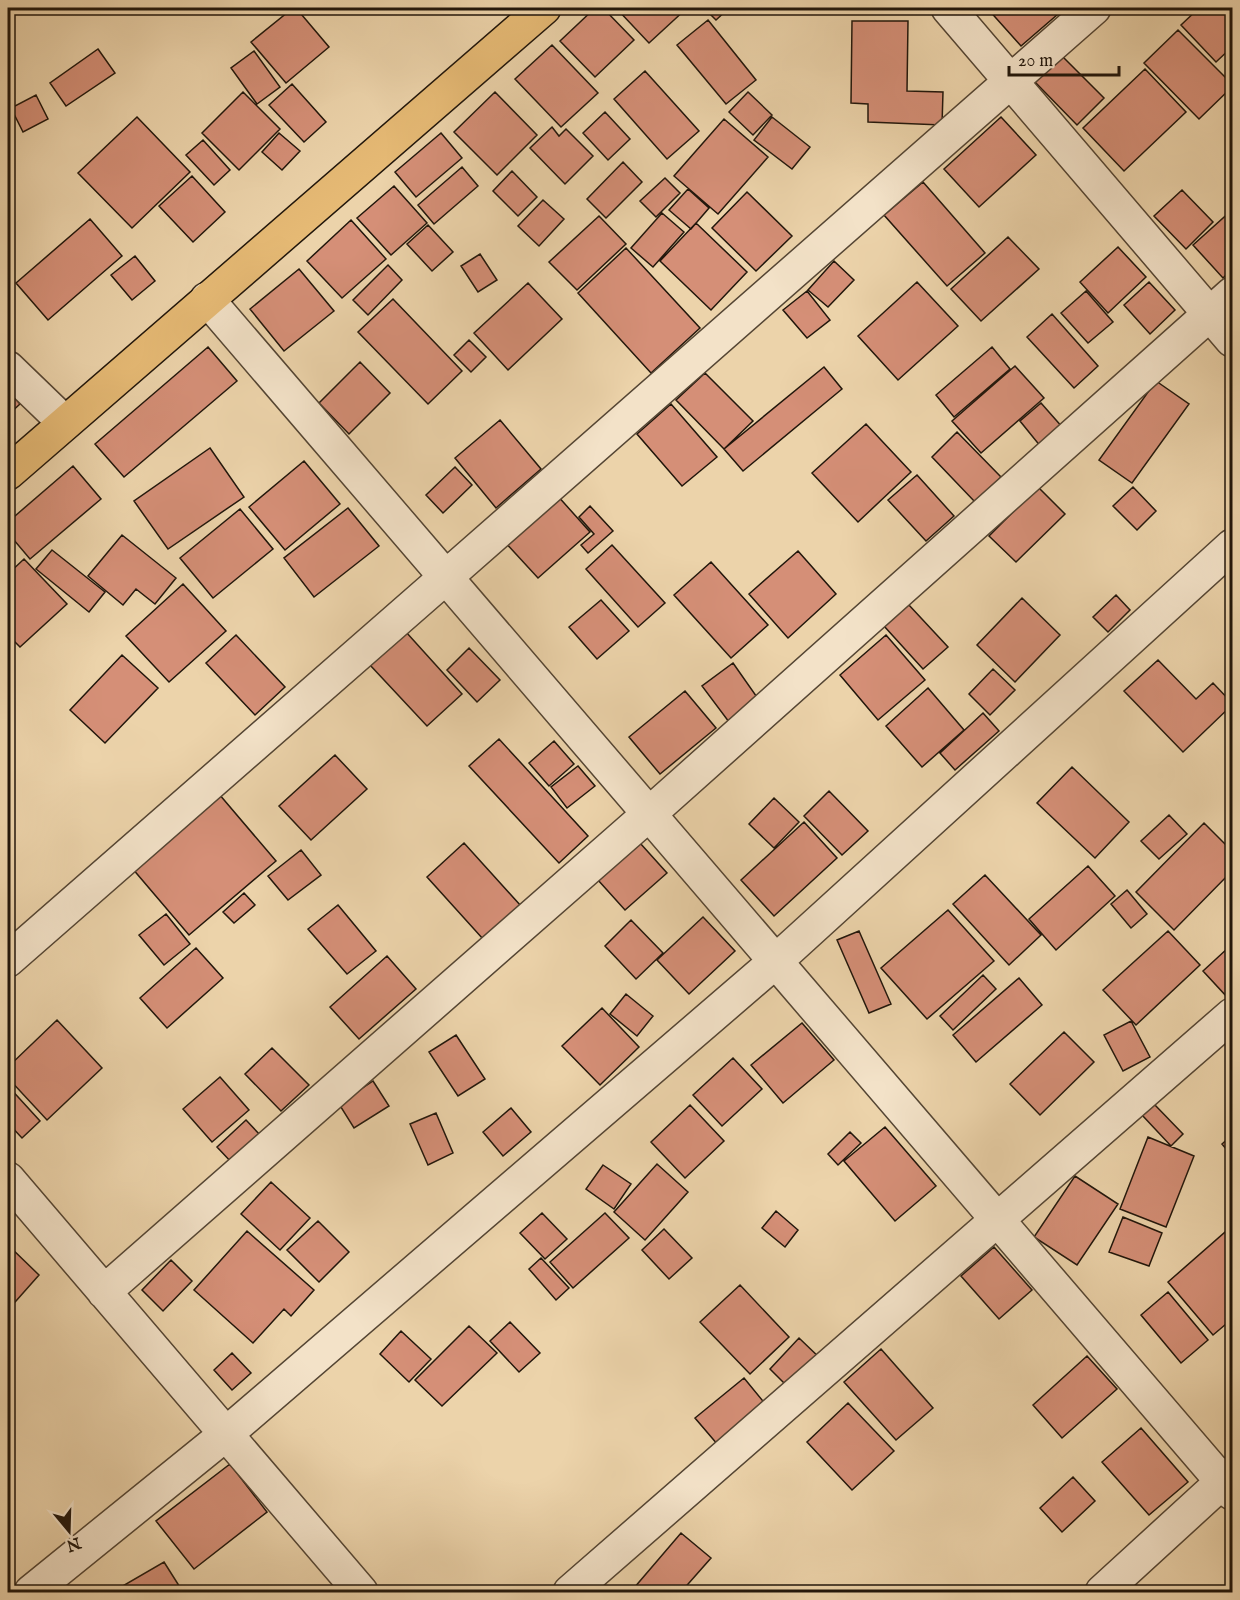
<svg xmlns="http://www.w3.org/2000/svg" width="1240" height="1600" viewBox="0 0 1240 1600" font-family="'IM FELL English',serif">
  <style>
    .building { fill: #d58f77; stroke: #21160b; stroke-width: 1.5 }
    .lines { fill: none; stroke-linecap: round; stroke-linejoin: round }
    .minor-casing { stroke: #544533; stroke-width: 36 }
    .major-casing { stroke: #21160b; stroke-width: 36 }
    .minor { stroke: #f3e2c8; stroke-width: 33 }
    .major { stroke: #e6ba75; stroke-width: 33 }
  </style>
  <rect width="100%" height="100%" fill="#ecd3aa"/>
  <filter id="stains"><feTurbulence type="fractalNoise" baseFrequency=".00333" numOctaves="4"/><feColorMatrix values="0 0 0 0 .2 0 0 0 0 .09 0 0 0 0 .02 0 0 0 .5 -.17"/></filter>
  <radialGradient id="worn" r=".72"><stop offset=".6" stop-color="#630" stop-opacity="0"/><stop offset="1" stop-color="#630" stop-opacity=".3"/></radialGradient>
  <!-- building -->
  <path class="building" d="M293,8h3l33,39 -43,36 -35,-41z
    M595,8h8l31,32 -39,37 -35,-36z
    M616,8h71l-38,35z
    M704,8h25l-13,12z
    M987,8h78l-44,38z
    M1199,8h33v39l-16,15 -35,-37z
    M708,20l48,60 -30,24 -49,-59z
    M852,21h56l-1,70 36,1 -1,33 -74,-3v-18l-17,-1z
    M1178,30l54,54v3l-33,32 -55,-56z
    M552,45l46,48 -37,34 -46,-48z
    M98,49l17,24 -49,33 -16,-23z
    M254,51l26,36 -23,17 -26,-36z
    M1061,55l43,43 -27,27 -43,-44z
    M1145,69l41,43 -62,59 -41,-43z
    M645,71l54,60 -32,28 -53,-60z
    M292,84l34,38 -22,20 -35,-37z
    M243,92l37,37 -41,41 -37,-37z
    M495,92l42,43 -40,40 -43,-43z
    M748,92l24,23 -19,20 -24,-23z
    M36,95l12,24 -25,13 -12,-24z
    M605,112l25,27 -22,21 -25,-27z
    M137,117l53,55 -58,56 -54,-55z
    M772,117l38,30 -18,22 -38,-29z
    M1001,117l35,38 -57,52 -35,-38z
    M724,119l44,38 -50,57 -44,-38z
    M552,127l7,9 7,-7 27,27 -28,28 -35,-36z
    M279,133l21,18 -18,19 -20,-18z
    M441,133l21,25 -46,39 -21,-25z
    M203,140l27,30 -16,15 -28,-30z
    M623,162l19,20 -36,36 -19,-19z
    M462,167l16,19 -44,38 -16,-19z
    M512,171l25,26 -19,19 -25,-25z
    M192,176l33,36 -32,30 -34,-36z
    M665,178l15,15 -24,24 -16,-16z
    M923,182l62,71 -38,33 -63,-71z
    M394,186l33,37 -36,32 -34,-37z
    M688,189l21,19 -18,21 -22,-19z
    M1182,190l31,32 -27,27 -32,-33z
    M747,192l45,44 -36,35 -44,-43z
    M543,200l21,19 -25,27 -21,-20z
    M1232,210v59l-9,9 -30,-33z
    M662,213l22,19 -31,35 -22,-19z
    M599,216l27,28 -49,46 -28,-28z
    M90,219l32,37 -74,64 -32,-37z
    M351,220l35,39 -44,39 -35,-37z
    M696,223l51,49 -36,38 -51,-49z
    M428,225l25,27 -21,19 -25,-27z
    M1008,237l31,32 -58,52 -30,-32z
    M1118,247l28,30 -38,36 -28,-31z
    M626,248l74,80 -49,45 -73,-80z
    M480,254l17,26 -19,12 -17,-26z
    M135,256l20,25 -23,19 -21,-25z
    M834,261l20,19 -26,27 -20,-17z
    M388,265l14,15 -34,35 -15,-15z
    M299,269l35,42 -50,40 -34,-42z
    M917,282l41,44 -60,54 -40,-44z
    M1149,282l26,28 -25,24 -26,-29z
    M528,283l34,36 -54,51 -34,-37z
    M807,291l23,29 -23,18 -24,-28z
    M1086,291l27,31 -25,21 -27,-30z
    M393,299l69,72 -34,33 -70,-72z
    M1052,314l46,52 -24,22 -47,-51z
    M469,340l17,17 -15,15 -17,-17z
    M208,347l29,34 -113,96 -29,-33z
    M992,347l18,22 -56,48 -18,-22z
    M360,362l30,31 -41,41 -30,-31z
    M1015,366l29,32 -63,55 -29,-32z
    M824,367l18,22 -99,82 -19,-22z
    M705,373l48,48 -29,28 -48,-49z
    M1156,381l33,23 -57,79 -33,-23z
    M8,390l12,14 -12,11z
    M1041,403l22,25 -22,19 -21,-26z
    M671,404l46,53 -35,29 -45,-52z
    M500,420l41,49 -45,39 -41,-50z
    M866,424l45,48 -53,50 -46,-49z
    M957,432l44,45 -26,25 -43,-45z
    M210,448l34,49 -76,52 -34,-48z
    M304,461l36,43 -55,46 -36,-43z
    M73,466l28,33 -71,60 -22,-26v-11z
    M455,467l17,18 -29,28 -17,-18z
    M917,475l37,41 -28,25 -38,-41z
    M1038,487l27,27 -49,48 -27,-26z
    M1133,487l23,24 -19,19 -24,-24z
    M556,494l34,38 -52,46 -34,-37z
    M590,506l23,25 -25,22 -7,-8 13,-11 -15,-17z
    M348,508l31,38 -65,51 -30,-39z
    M240,509l33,40 -60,49 -33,-40z
    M122,535l54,43 -21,26 -19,-15 -13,16 -35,-29z
    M612,545l53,58 -27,24 -52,-58z
    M52,550l53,42 -16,20 -53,-43z
    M798,551l38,43 -48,44 -39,-44z
    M24,559l43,45 -47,43 -12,-12v-61z
    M711,562l57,63 -37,33 -57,-63z
    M183,584l43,47 -57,51 -43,-46z
    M1116,595l14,15 -22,22 -15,-15z
    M1022,598l38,37 -45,47 -38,-37z
    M601,600l28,31 -32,28 -28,-32z
    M908,604l40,43 -25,22 -39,-43z
    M406,632l56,62 -35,32 -57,-61z
    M236,635l49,52 -30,28 -49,-52z
    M886,635l39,45 -47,40 -38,-45z
    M469,648l31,32 -23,22 -30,-32z
    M122,655l36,33 -53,55 -35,-33z
    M1158,660l38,39 17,-16 19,20v2l-49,47 -59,-61z
    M733,663l26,37 -30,22 -27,-36z
    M993,669l22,21 -25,25 -21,-21z
    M928,688l36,42 -42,37 -36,-41z
    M685,691l31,37 -56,46 -31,-37z
    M983,713l16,18 -44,39 -15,-17z
    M499,739l89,97 -29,27 -90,-97z
    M554,741l20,23 -25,22 -20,-23z
    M335,755l32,34 -56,51 -32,-34z
    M578,766l17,20 -28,22 -16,-21z
    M1072,767l57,55 -34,36 -58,-55z
    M829,791l39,40 -26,24 -38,-39z
    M219,794l57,67 -87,74 -57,-67z
    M774,798l25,24 -25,26 -25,-24z
    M1169,815l18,19 -28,25 -18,-18z
    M804,822l33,36 -63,58 -33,-36z
    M1204,823l28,28v20l-58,59 -38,-38z
    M464,843l57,63 -38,33 -56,-62z
    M640,843l27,30 -42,37 -27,-30z
    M301,850l20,25 -33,25 -20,-24z
    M1088,866l27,30 -59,54 -27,-31z
    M985,875l56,60 -32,30 -56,-61z
    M1127,890l20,24 -16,14 -20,-24z
    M244,893l11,12 -21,18 -11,-11z
    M338,905l38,46 -29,23 -39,-45z
    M948,910l46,51 -67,58 -46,-51z
    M166,914l24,30 -26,21 -25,-30z
    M703,917l32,34 -46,43 -32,-34z
    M631,920l32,33 -27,26 -31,-33z
    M859,931l32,73 -22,9 -32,-73z
    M1168,931l32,34 -64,60 -33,-35z
    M1229,947l3,4v42l-4,5 -25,-27z
    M196,948l27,30 -56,50 -27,-30z
    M387,956l29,33 -57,50 -29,-32z
    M983,975l13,14 -43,41 -13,-14z
    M1019,978l23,27 -66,57 -23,-27z
    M626,994l27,22 -16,20 -27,-22z
    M602,1008l37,39 -39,38 -38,-39z
    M57,1020l45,48 -55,52 -39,-42v-11z
    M1131,1021l19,36 -27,14 -19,-36z
    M802,1023l32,37 -51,43 -32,-38z
    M1064,1032l30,30 -54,53 -30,-31z
    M456,1035l29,44 -27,17 -29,-44z
    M272,1048l37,37 -28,26 -36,-37z
    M733,1058l29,31 -40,37 -29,-31z
    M220,1077l29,33 -37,32 -29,-33z
    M373,1081l16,25 -35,22 -15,-24z
    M8,1086l32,35 -18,17 -14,-15z
    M1154,1104l29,30 -12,12 -29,-31z
    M690,1105l34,36 -39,37 -34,-36z
    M511,1108l20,24 -28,24 -20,-24z
    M436,1113l17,40 -25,12 -18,-41z
    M246,1120l15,16 -28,28 -16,-17z
    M885,1127l51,59 -41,35 -51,-60z
    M850,1132l11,11 -23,22 -10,-11z
    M1232,1135v21l-10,-12z
    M1148,1137l46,19 -28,71 -46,-18z
    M657,1164l31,28 -43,48 -31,-28z
    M603,1165l28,19 -17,25 -28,-20z
    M1075,1176l43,28 -41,61 -43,-28z
    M271,1182l39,36 -30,32 -39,-36z
    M776,1211l22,19 -13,17 -23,-19z
    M542,1213l25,26 -22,20 -25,-26z
    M605,1213l24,25 -56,50 -23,-26z
    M1123,1217l39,16 -13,33 -40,-14z
    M318,1221l31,31 -30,30 -32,-32z
    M1232,1226v93l-19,16 -45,-53z
    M664,1229l28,29 -23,21 -27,-29z
    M247,1231l67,59 -23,26 -7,-7 -31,34 -59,-53z
    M8,1245l31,30 -31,35z
    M994,1247l38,43 -33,29 -38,-43z
    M541,1258l28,30 -13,12 -27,-31z
    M171,1260l21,21 -29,30 -21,-21z
    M740,1285l49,52 -39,37 -50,-52z
    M1168,1292l40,48 -27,23 -40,-48z
    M510,1322l30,31 -21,19 -29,-31z
    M469,1326l28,27 -55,53 -27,-26z
    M401,1331l30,28 -22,23 -29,-28z
    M799,1338l24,23 -30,31 -23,-23z
    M881,1349l52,59 -37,32 -52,-58z
    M232,1353l19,20 -19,17 -18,-20z
    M1087,1356l30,33 -55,49 -29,-33z
    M744,1378l23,28 -49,39 -23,-27z
    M848,1403l46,48 -42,39 -45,-48z
    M1141,1428l47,54 -39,33 -47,-53z
    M230,1464l37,48 -73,57 -38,-48z
    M1073,1477l22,24 -33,31 -22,-24z
    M681,1533l30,25 -30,34h-42l-5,-4z
    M164,1562l19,30 -69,-1z"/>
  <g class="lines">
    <!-- minor casing -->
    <g class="minor-casing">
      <path id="minor" d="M948,8l284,332
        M207,299l1025,1194
        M8,368l57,55
        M8,960l438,-383 648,-569
        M8,1179l353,413
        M104,1292l545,-478 583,-520
        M31,1592l195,-158 550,-473 456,-415
        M570,1592l662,-577
        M1102,1592l130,-119"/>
    </g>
    <!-- major casing -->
    <g class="major-casing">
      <path id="major" d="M8,473l536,-465"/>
    </g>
    <!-- minor -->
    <use href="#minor" class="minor"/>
    <!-- major -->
    <use href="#major" class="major"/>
  </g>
  <!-- margin -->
  <rect width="1240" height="1600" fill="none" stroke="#ecd3aa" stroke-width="30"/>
  <rect x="9" y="9" width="1222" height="1582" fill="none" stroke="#21160b" stroke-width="3"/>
  <rect x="15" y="15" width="1210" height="1570" fill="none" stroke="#21160b" stroke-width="1.5"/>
  <!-- north arrow -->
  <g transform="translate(69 1531) rotate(161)" stroke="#f3e2c8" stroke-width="4.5" paint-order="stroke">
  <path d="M0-4.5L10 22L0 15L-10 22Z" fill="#21160b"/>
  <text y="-9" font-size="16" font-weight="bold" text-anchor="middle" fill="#21160b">N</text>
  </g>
  <!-- scale -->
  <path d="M1009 66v9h110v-9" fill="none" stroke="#21160b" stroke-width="3"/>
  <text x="1018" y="66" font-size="18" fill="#21160b" stroke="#f3e2c8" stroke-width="4.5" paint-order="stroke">20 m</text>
  <rect width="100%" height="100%" filter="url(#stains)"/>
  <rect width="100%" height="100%" fill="url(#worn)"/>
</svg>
